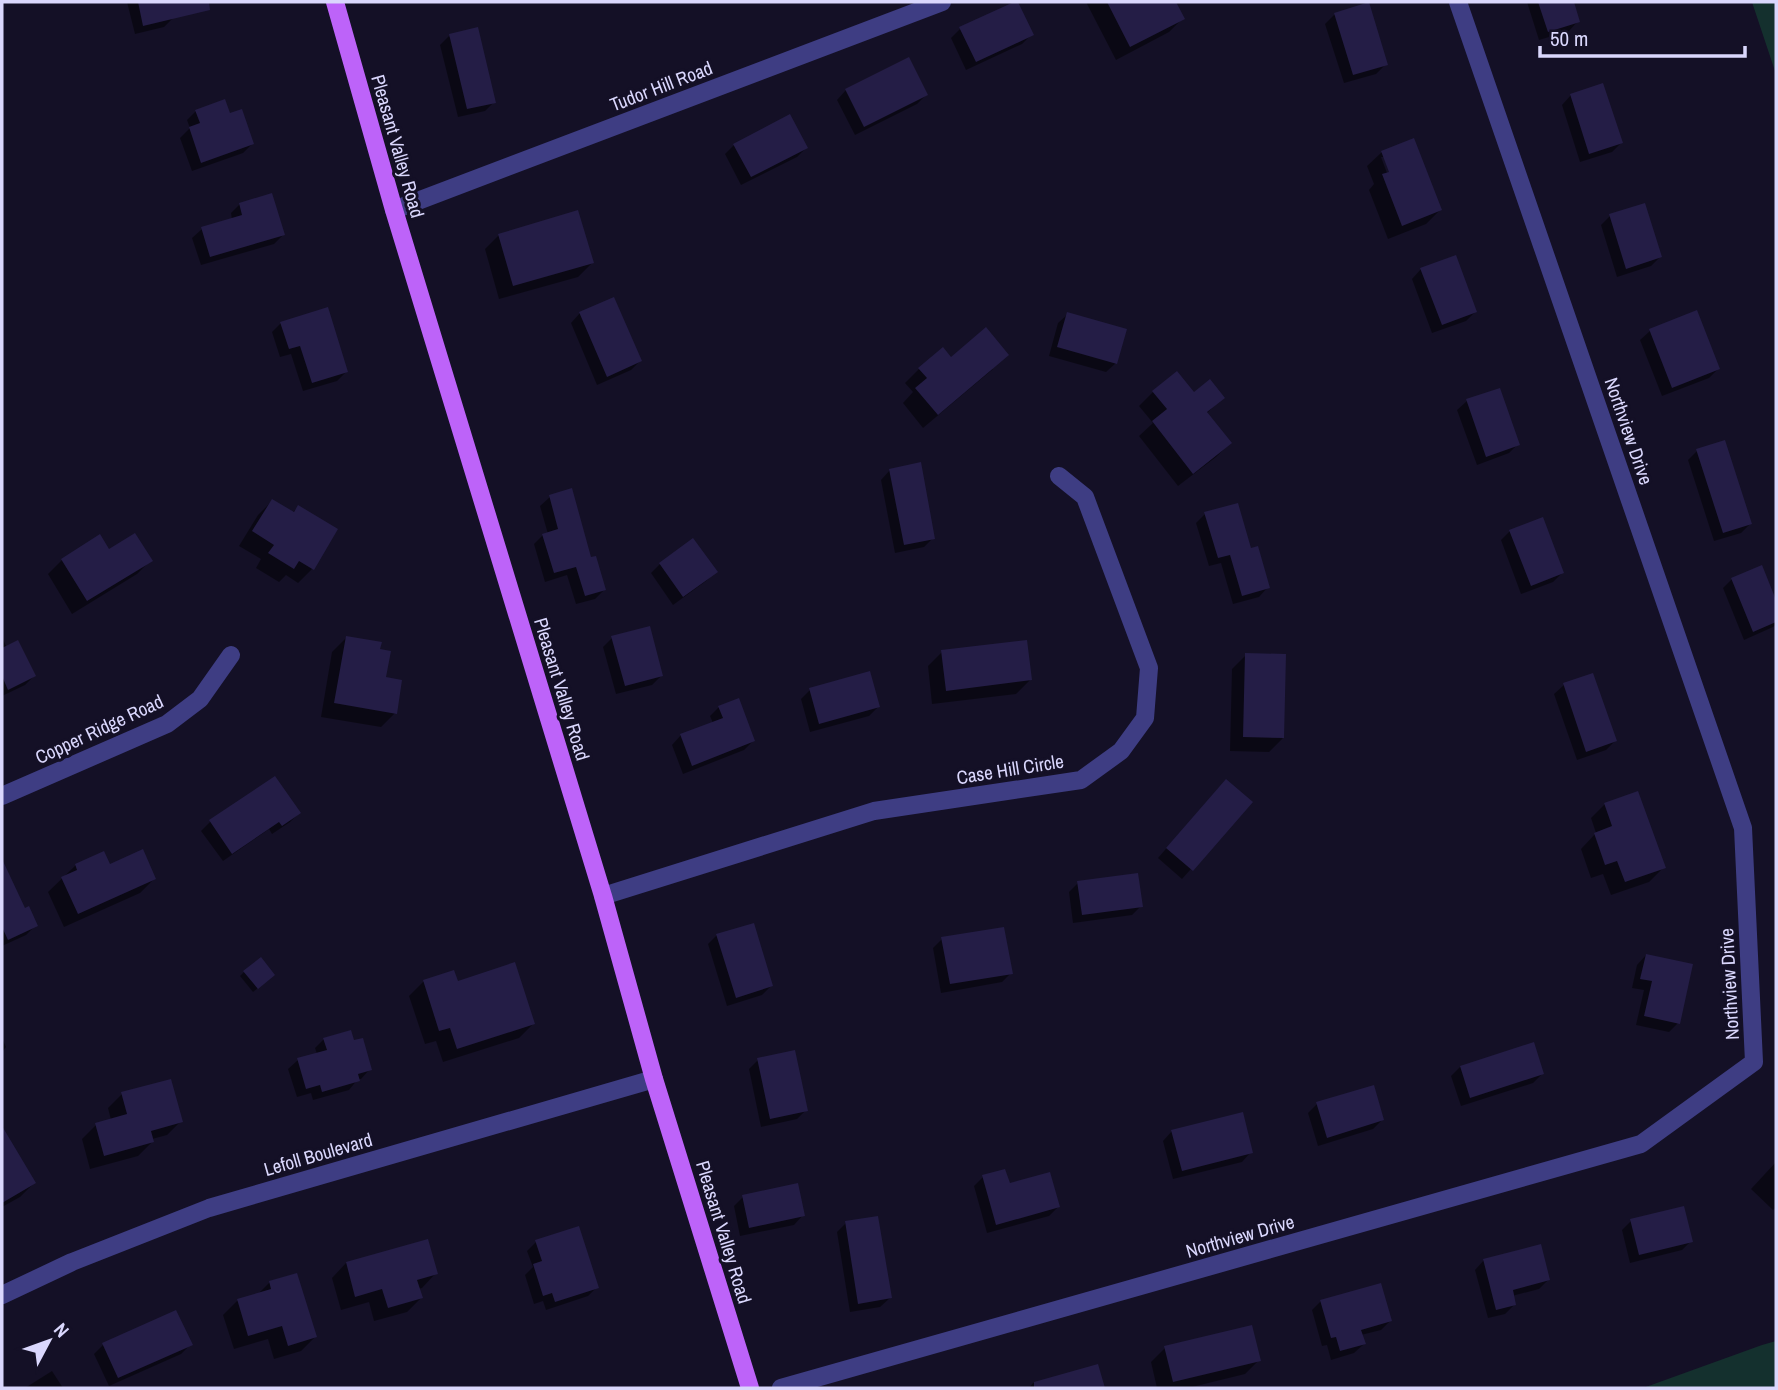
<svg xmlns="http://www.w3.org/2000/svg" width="1778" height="1390" viewBox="0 0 1778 1390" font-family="'Archivo Narrow',sans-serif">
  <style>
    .green { fill: #14302e }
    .shadow { fill: #0007; fill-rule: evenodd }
    .building { fill: #241d46 }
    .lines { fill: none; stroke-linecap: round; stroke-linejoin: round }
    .minor { stroke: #3e3d83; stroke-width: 18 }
    .major { stroke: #bd63f9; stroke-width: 18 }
    .labels { text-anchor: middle; stroke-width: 6; stroke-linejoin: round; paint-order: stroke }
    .street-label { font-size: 19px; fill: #dad7fd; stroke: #141026 }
  </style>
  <rect width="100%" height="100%" fill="#141026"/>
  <!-- green -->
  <path class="green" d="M1752,2h24v72z
    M1776,1341v47h-133l119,-43z"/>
  <!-- shadow -->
  <path class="shadow" d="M127,2h42l4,16 -9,9 -29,7z
    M1086,2h88l9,16 -14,14 -53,28z
    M1527,2h45l6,19 -9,10 -30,9z
    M1368,4l18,60 -10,10 -32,9 -19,-59 9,-9z
    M960,29l71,6 -9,9 -56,26 -15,-32z
    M449,36l45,66 -9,9 -27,6 -18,-72z
    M846,90l80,5 -9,9 -62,31 -18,-35z
    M1571,95l50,48 -9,9 -32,10 -18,-57z
    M196,111l33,4 23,29 -9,9 -51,18 -12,-33 10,-10 -3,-8z
    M734,145l72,3 -9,9 -56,28 -16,-31z
    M1382,152l58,58 -14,14 -38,15 -19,-49 5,-6 -7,-18zM1381,157h4l8,22 -3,2z
    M240,204l43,31 -9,9 -73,21 -9,-27 10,-9 30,-10 -1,-6z
    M1610,216l50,41 -9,9 -34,11 -16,-52z
    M499,235l93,28 -14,14 -79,22 -14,-50z
    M1421,269l54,43 -9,9 -34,12 -20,-54z
    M1696,312l22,57 -9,9 -47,18 -22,-56 10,-9z
    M580,313l60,48 -9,9 -34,15 -26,-62z
    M1068,314l48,49 -10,9 -57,-16 9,-33z
    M281,323l65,49 -9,9 -34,10 -12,-37 -11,3 -8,-25z
    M951,359l42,10 -70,59 -20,-25 10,-11 -8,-9 14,-14z
    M1499,390l19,54 -9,9 -32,12 -20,-55 10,-9z
    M1153,392l40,2 29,4 -16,16 24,29 -14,14 -38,29 -39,-50 14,-13 -14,-17z
    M1697,451l53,73 -9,9 -27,8 -26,-81z
    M890,470l43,68 -9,9 -29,6 -14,-73z
    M550,497l40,62 14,31 -9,9 -19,5 -9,-29 -22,7 -11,-38 9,-9 5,-1 -8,-28z
    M272,501l20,12 6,-6 14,62 -14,14 -12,-8 -7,7 -23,-14 5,-9 -22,-13 19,-31z
    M1205,514l45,36 18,37 -9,10 -26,7 -12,-41 -12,3 -13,-43z
    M1510,531l52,42 -9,9 -32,12 -20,-54z
    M109,551l42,9 -14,14 -65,40 -24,-40 14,-14z
    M660,564l55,8 -9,9 -33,24 -22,-32z
    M1761,567l15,37v20l-3,3 -29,13 -21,-52 9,-9z
    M2,637l5,11 27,28 -9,9 -23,11z
    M346,638l32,13 6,28 11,34 -14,14 -60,-10 11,-65z
    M612,638l49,38 -9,9 -36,9 -13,-47z
    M942,652l88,28 -14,14 -84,10 -4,-38z
    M1246,655l37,83 -14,14 -39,-1 2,-82z
    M1592,675l23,66 -9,9 -29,10 -23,-66 10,-9z
    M810,690l68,17 -9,9 -59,16 -9,-33z
    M719,707l34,34 -9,9 -61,24 -11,-29 9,-10 32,-12 -3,-7z
    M1217,790l34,12 -69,77 -24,-21z
    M1605,804l58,64 -14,14 -38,13 -8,-21 -12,4 -10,-29 15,-16 -5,-15z
    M299,813l-9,9 -18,12 -3,-5 -46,32 -22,-30 9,-9z
    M76,865l78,14 -14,14 -76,34 -16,-35z
    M1078,883l63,23 -9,9 -59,8 -4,-31z
    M12,885l12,25 12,15 -10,10 -24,11v-56z
    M717,935l54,51 -9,9 -35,11 -19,-62z
    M942,939l69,34 -9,9 -61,11 -8,-45z
    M1646,955l32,68 -9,9 -33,-7 8,-35 -12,-2 5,-23z
    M244,972l25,7 -16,13 -13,-16z
    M453,973l3,10 77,41 -14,14 -76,24 -7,-21 -11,3 -16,-48 14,-14z
    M2,1038l4,9 -4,5z
    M324,1039l46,30 -9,10h-3l-9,11 -36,10 -2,-7 -14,4 -9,-28 10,-9 19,-6 -2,-6z
    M758,1060l48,50 -9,9 -36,8 -12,-58z
    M1460,1067l82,7 -9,9 -72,23 -10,-30z
    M122,1094l59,27 -14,14 -15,4v3l-14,14 -48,13 -8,-30 14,-14 15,-5 -3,-12z
    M1317,1104l65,16 -9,9 -55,17 -10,-33z
    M1172,1131l79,21 -9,10 -69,17 -10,-38z
    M8,1140l26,43 -14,14 -18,10v-63z
    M1776,1162v45l-3,3 -22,-21z
    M983,1177l26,8 49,22 -9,9 -62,17 -13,-47z
    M743,1197l60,18 -9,10 -54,11 -6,-30z
    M1631,1221l60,20 -9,9 -52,13 -8,-33z
    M846,1223l44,75 -10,9 -30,5 -13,-80z
    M536,1242l61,45 -9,9 -42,14 -3,-9 -9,3 -9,-29 8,-8 -6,-16z
    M1484,1260l64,20 -9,9 -27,7 2,9 -9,9 -17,4 -13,-48z
    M346,1263l90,10 -14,15 -4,1 3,9 -14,14 -33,9 -5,-19 -28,8 -9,-32z
    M296,1275l19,62 -14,14 -27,8 -6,-20 -34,10 -11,-34 14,-14 20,-6 12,-12z
    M1321,1301l69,20 -9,9 -20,5 3,9 -10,9 -23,7 -4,-15 -5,1 -10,-36z
    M191,1344l-10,10 -72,32 -15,-32 9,-9z
    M1165,1348l94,12 -14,14 -57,14h-31l-6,-26z
    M1097,1366l6,22h-74l4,-5z
    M52,1371l11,17h-38z"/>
  <!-- building -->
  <path class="building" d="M138,2h71l1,8 -67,16z
    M1014,2h4l16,33 -58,27 -17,-35z
    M1107,2h69l9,17 -55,28z
    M1369,2l19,63 -35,10 -19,-62z
    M1538,2h36l6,20 -32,10z
    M478,27l18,76 -29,6 -18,-75z
    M909,57l19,38 -64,32 -19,-38z
    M1603,83l20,60 -34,11 -19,-60z
    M225,99l5,14 12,-4 12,35 -53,19 -12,-36 11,-4 -5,-13z
    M790,114l18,34 -57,29 -18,-33z
    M1414,138l28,72 -40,16 -20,-52 7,-2 -8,-21z
    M272,193l13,42 -75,22 -9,-30 41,-12 -3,-12z
    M1645,203l17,54 -36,12 -17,-55z
    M578,210l16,53 -81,23 -15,-52z
    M1456,255l21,57 -35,13 -22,-57z
    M614,297l28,64 -35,16 -28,-65z
    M328,307l20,65 -36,11 -12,-37 -11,3 -9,-27z
    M1697,310l23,59 -48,19 -23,-59z
    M1067,312l60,17 -10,35 -60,-17z
    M986,327l23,28 -71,60 -23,-27 12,-10 -9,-10 25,-21 8,10z
    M1177,371l17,21 16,-13 15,19 -18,14 25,31 -39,31 -41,-53 15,-12 -15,-18z
    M1500,388l20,57 -34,12 -20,-58z
    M1725,440l27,84 -29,9 -27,-84z
    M921,462l14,77 -31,6 -15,-76z
    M572,488l19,69 5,-1 10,34 -21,6 -9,-29 -22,6 -12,-39 16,-5 -9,-34z
    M272,499l22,13 4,-7 40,24 -24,41 -15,-9 -5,8 -26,-16 6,-8 -22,-14z
    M1238,503l13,45 7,-2 12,42 -28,8 -12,-41 -12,3 -14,-46z
    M1543,517l21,56 -33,13 -22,-56z
    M135,533l18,28 -66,40 -26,-42 39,-25 9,15z
    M693,538l25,34 -35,25 -24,-34z
    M1762,565l14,35v22l-23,10 -22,-54z
    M650,626l13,50 -38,10 -14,-50z
    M346,636l36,6 -2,7 11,2 -5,26 16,3 -5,34 -63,-11z
    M18,640l18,36 -28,14 -6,-14v-28z
    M1027,640l5,40 -86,11 -5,-41z
    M1245,653l41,1 -2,84 -41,-1z
    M870,671l10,36 -61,17 -10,-36z
    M1593,673l24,68 -31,11 -23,-69z
    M739,698l16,43 -63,25 -12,-32 43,-16 -5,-12z
    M275,776l26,37 -19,13 -3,-4 -47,32 -23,-34z
    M1226,779l27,23 -60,69 -27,-23z
    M1638,791l28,77 -41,14 -8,-21 -12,4 -11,-32 18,-7 -8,-23z
    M143,849l13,30 -78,35 -17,-37 16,-7 -2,-6 29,-13 6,13z
    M2,859l23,49 4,-2 9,20 -30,14 -6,-13z
    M1138,873l5,34 -61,8 -5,-34z
    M754,923l19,63 -37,12 -20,-64z
    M1004,927l9,47 -63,10 -9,-47z
    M1646,954l47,10 -13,60 -36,-8 8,-35 -12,-2z
    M261,957l14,18 -17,14 -15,-18z
    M515,962l20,62 -78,25 -7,-21 -11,3 -16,-51 31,-10 4,11z
    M351,1030l3,10 9,-2 9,32 -14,4 2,7 -38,11 -2,-7 -14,4 -9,-31 30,-8 -4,-12z
    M1534,1042l10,32 -74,24 -10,-32z
    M795,1050l13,61 -38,8 -13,-61z
    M171,1079l12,43 -32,9 3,11 -50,14 -9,-33 32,-9 -6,-22z
    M1374,1085l10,35 -57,18 -11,-36z
    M1243,1112l10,41 -71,18 -11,-41z
    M2,1126l34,57 -34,20z
    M1005,1169l5,14 40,-11 10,35 -64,18 -14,-50z
    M798,1183l7,33 -56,12 -7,-33z
    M1684,1206l9,36 -54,13 -9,-36z
    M878,1216l14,82 -34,6 -13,-83z
    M579,1226l20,62 -44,14 -3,-9 -9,3 -10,-32 9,-3 -7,-21z
    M428,1239l10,35 -21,6 6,18 -35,10 -6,-19 -27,8 -9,-35z
    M1541,1244l9,36 -37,10 3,15 -20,5 -13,-51z
    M297,1273l20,64 -29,9 -6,-20 -34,10 -11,-37 34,-10 -2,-8z
    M1381,1283l11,38 -31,9 5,14 -26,7 -4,-14 -5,1 -11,-38z
    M176,1310l17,35 -75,33 -16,-35z
    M1252,1325l9,36 -88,21 -9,-36z
    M1098,1364l7,24h-71v-6z"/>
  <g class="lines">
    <!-- minor -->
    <path class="minor" d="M394,210l548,-208
      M2,796l165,-72 33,-25 31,-44
      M603,896l271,-85 207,-31 40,-29 24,-33 4,-50 -64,-171 -26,-21
      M2,1295l70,-33 137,-54 445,-129
      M781,1388l860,-244 113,-82 -11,-234 -285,-826"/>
    <!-- major -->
    <path class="major" d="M335,2l59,208 209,686 51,183 96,309"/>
  </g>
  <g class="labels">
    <!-- street labels -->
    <g class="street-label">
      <text transform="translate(661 86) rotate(-21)" y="7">Tudor Hill Road</text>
      <text transform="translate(398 146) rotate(74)" y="7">Pleasant Valley Road</text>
      <text transform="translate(1629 431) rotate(71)" y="7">Northview Drive</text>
      <text transform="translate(562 689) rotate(73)" y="7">Pleasant Valley Road</text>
      <text transform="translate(99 729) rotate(-25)" y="7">Copper Ridge Road</text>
      <text transform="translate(1010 769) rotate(-9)" y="7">Case Hill Circle</text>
      <text transform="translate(1729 984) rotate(-93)" y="7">Northview Drive</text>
      <text transform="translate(318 1154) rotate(-16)" y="7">Lefoll Boulevard</text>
      <text transform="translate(724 1232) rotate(73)" y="7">Pleasant Valley Road</text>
      <text transform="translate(1240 1236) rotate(-16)" y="7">Northview Drive</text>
    </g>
  </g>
  <!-- border -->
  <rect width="1778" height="1390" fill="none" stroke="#dad7fd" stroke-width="7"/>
  <!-- north arrow -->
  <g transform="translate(49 1341) rotate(49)" stroke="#141026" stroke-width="5" paint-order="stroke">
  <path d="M0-5L12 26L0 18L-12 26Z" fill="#dad7fd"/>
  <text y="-10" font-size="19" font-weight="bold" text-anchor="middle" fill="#dad7fd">N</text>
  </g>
  <!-- scale -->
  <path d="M1540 46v10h205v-10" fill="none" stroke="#dad7fd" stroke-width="3.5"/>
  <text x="1550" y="46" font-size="21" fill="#dad7fd" stroke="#141026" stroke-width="5" paint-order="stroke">50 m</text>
</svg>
